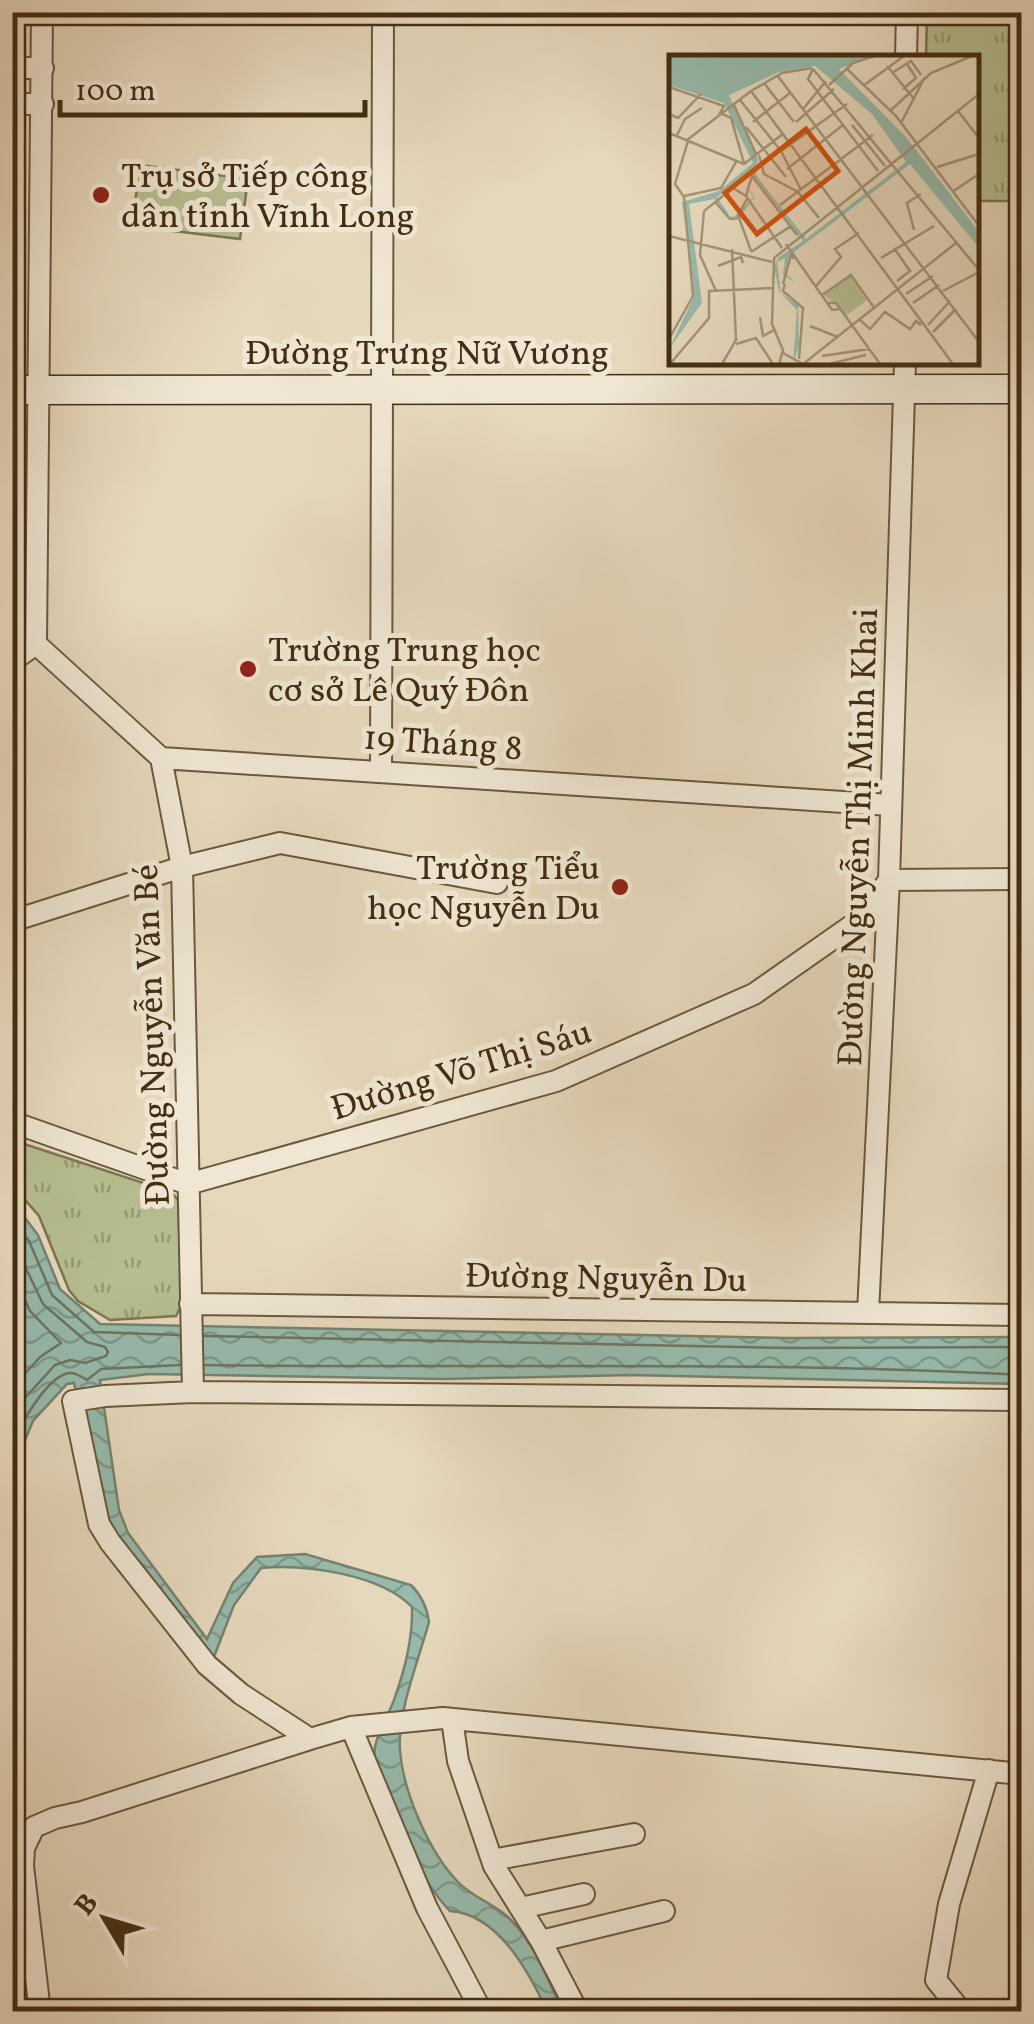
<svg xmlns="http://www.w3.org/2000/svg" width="1034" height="2024" viewBox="0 0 1034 2024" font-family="Vollkorn,serif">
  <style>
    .grass { fill: url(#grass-tufts); stroke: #7d7650; stroke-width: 2.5 }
    .pitch { fill: #b6be90; stroke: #7d7650; stroke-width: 2.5 }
    .water { fill: url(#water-waves); stroke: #76826e; stroke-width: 2.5 }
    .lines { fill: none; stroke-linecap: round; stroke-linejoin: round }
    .shore { stroke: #6e745e; stroke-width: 2.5 }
    .street-casing { stroke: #6c583c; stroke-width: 24 }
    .secondary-casing { stroke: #442d11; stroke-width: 31 }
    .street { stroke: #efe6d3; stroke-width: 20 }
    .secondary { stroke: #efe6d3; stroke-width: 28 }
    .poi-dot { fill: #8f2418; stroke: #efe6d3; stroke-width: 4 }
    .labels { text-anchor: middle; stroke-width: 10; stroke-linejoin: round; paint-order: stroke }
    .poi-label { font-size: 35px; fill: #442d11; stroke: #efe6d3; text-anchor: start }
    .street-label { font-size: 35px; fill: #442d11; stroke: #efe6d3 }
    .inset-river { fill: none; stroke: #97baac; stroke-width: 5 }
    .inset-road { fill: none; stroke: #a59478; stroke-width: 2.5 }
    .view { fill: #cf520d; fill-opacity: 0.15; stroke: #cf520d; stroke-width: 5 }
    .inset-edge { fill: none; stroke: #442d11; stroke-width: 5 }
  </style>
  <defs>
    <pattern id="grass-tufts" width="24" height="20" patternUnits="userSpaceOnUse" patternTransform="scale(2.5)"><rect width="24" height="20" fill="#b6be90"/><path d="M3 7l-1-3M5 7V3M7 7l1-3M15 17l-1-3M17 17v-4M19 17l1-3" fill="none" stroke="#969b74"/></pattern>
    <pattern id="water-waves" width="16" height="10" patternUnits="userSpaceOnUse" patternTransform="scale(2.5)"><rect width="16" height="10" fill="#97baac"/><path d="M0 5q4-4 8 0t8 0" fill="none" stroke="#7d988b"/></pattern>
  </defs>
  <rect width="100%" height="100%" fill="#e6d8bc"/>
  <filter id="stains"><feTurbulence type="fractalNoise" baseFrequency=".002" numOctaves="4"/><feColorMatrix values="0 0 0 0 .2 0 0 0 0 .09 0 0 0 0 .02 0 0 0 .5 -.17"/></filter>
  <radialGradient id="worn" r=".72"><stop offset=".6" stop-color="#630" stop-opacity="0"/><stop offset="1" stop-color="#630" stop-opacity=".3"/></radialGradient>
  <!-- grass -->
  <path class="grass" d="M927,13h94v188h-44l-1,-143 -50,-1z
    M12,1140l159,52 7,8 4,104 -6,12 -66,4 -32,-19 -9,-11 -30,-74 -26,-30z"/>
  <!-- pitch -->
  <path class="pitch" d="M140,165l108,14 -8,60 -108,-13z"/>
  <!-- water -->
  <path class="water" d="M13,1202l25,33 22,54 40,35 689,14 232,-1v47l-390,-9 -186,4 -296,-5 -49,6 19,130 9,23 79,106 26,-56 24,-26 48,-3 106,31c11,11 16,22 18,37 -10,37 -32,91 -29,128 3,42 29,102 58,132 14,15 36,22 51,36 24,23 40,63 53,93h-15c-18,-39 -49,-97 -97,-100 -27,-26 -81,-127 -75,-164 3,-17 15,-34 20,-50 10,-28 18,-61 17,-90 -32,-33 -107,-43 -151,-39l-27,37 -22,57 -106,-132 -32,-147 -7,1 -34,37 -20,48z"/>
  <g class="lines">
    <!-- shore -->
    <path class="shore" d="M12,1218l17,23 23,54 42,37 85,3
      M12,1239l31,65 44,38 18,5 3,5 -2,4 -21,7 -15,-3 -15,5 -43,47
      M12,1272l18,39 31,32 -21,14 -28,31
      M204,1336l585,12 233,-1
      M205,1365c272,4 545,-5 817,10
      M12,1444c9,-20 32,-62 53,-70 9,-3 15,2 22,6l14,-11 79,-4"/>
    <!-- street casing -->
    <g class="street-casing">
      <path id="street" d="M906,58l1,-46
        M12,68h31
        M12,104h31
        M36,644l125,114 729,47
        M36,644l6,-632
        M12,661l24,-17
        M161,758l21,109 11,525
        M381,770l2,-758
        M12,921l170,-54 98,-24 217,40
        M12,1122l176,62 368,-103 198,-87 107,-75 28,-39 133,-1
        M190,1304l832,11
        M868,1313l21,-433 16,-518
        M1022,1400l-829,-8 -88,4 -32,5 26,123 11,18 97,123 34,29 69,45 41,-12 92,-9 579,56
        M452,1719l6,42 36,105 47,75 37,71
        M351,1727l76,181 55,104
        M492,1860l142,-26
        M521,1908l63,-14
        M541,1941l123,-30
        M40,2012l-17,-146 1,-18 10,-21 21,-9 27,-6 228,-73
        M962,2012l-26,-32 13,-76 40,-134"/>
    </g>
    <!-- secondary casing -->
    <g class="secondary-casing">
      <path id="secondary" d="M12,390l1010,-1"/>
    </g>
    <!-- street -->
    <use href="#street" class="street"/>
    <!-- secondary -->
    <use href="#secondary" class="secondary"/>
  </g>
  <!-- markers -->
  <g class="poi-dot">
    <circle cx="101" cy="195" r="10"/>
    <circle cx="248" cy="669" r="10"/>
    <circle cx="620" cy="887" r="10"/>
  </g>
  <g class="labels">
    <!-- poi labels -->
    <g class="poi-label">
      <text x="121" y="187">Trụ sở Tiếp công<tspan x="121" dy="40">dân tỉnh Vĩnh Long</tspan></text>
      <text x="268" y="661">Trường Trung học<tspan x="268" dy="40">cơ sở Lê Quý Đôn</tspan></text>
      <text x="600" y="879" text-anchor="end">Trường Tiểu<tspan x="600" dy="40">học Nguyễn Du</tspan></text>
    </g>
    <!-- street labels -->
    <g class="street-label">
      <text x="427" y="364">Đường Trưng Nữ Vương</text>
      <text transform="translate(443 742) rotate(4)" y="12">19 Tháng 8</text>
      <text transform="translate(857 837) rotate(-88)" y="12">Đường Nguyễn Thị Minh Khai</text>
      <text transform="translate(151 1035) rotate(-92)" y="12">Đường Nguyễn Văn Bé</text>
      <text transform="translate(461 1069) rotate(-17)" y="12">Đường Võ Thị Sáu</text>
      <text transform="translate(606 1277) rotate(1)" y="12">Đường Nguyễn Du</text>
    </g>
  </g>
  <!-- overview -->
  <g transform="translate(669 55)">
    <rect width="310" height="310" fill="#e6d8bc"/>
    <path d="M181,221l17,24 -20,15 -23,-20z" fill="#b6be90"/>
    <path d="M0,1h205l-35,13 68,69 72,94v16l-69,-84 -121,92 -4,17 11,10 -13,-8 2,-17 -8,4 4,31 17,12 1,40 -6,19 4,-54 -18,-19 -5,-25 5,-9 24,-16 -11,-14 -38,24 38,-25 -38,-49 -7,11 8,8 -16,23 -16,-6 -8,-14 -26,5 13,99 -33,46 25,-52 -12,-95 37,-11 34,-28 -29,-60 -55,-18zM146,11l57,48 34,48 -100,77 -50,-64 2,-16 -29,-64 50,-23zM83,120l-6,14 8,7 -22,23 -15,-22z" fill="#97baac" fill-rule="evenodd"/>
    <path class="inset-river" d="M4,30l33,-29"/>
    <path class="inset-road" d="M218,11l28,34M177,13l50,48 83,110M144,14l166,201M144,14l-5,10 70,92M223,18l19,-12 10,14M108,20l202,267M95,28l30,39M160,30l24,-22 22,-7M194,31l41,-30M0,32l55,19 -4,7 11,5 13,45M234,34l13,-11 -9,-14M82,36l31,-18 30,-5M71,45l41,51M65,50l22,49M134,54l23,-28M221,56l41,-38 41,-17M289,56l21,27M0,59l9,4 23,-24M84,67l37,-29M127,67l38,-33M232,68l24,-46M183,70l33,41M77,72l40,50M0,78l75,31 40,-31M8,80l8,-16 17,-11M18,85l64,-49 202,273M112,96l66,-47M112,96l20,39M90,100l5,19 34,18 21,26M268,112l42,-13M118,114l56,-44M283,137l27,-18M15,141l37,-8 15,-26M15,142l-9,-13 13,-43M79,142l-10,18 13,36M47,148l14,16 11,-1M111,150l93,-70M35,156l-4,44 16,36M35,156l29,-23 13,8M245,175l-7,-27 14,-9M0,181l103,26M117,189l46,66 8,-1M113,193l-36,-52 6,-20 45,59M225,193l16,23 -13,10M82,197l40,-26M212,203l53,-32M49,211l23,-9 2,6M114,229l8,-29 3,4M116,229l-2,7 20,17 -4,51M147,231l25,-29 -6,-8 24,-16M274,236l36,-19M237,239l27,-18M153,240l29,-20 24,34M159,248h8l44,61M244,248l26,-18M91,262l3,19 11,-6M191,265l10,9 15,-17 25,17 6,-8 5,4M259,270l22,-24M141,271l28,11M264,277l23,-23M0,284l24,-43 -9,-99M67,289l20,-6 17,26M114,298l20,11 153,-121M153,301l47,-7M1,309l39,-46v-27l64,-3M53,309l14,-24 -4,-91M110,309l4,-14 -11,-26 2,-66 205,-164M160,309l37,-9"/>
    <path class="view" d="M137,74l32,42 -81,63 -32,-41z"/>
    <rect width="310" height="310" class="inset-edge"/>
  </g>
  <!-- margin -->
  <rect width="1034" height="2024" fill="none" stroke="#e6d8bc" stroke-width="50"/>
  <rect x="15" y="15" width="1004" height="1994" fill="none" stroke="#442d11" stroke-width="5"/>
  <rect x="25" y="25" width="984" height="1974" fill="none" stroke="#442d11" stroke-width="2.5"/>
  <!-- north arrow -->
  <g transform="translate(105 1919) rotate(308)" stroke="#efe6d3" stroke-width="8" paint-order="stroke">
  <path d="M0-8L18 38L0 25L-18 38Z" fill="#442d11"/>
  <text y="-15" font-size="28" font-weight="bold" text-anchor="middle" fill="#442d11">B</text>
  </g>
  <!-- scale -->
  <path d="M60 100v15h305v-15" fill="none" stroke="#442d11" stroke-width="5"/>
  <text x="75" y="100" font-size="30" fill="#442d11" stroke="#efe6d3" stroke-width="8" paint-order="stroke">100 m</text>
  <rect width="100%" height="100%" filter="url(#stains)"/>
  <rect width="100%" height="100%" fill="url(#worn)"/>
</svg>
